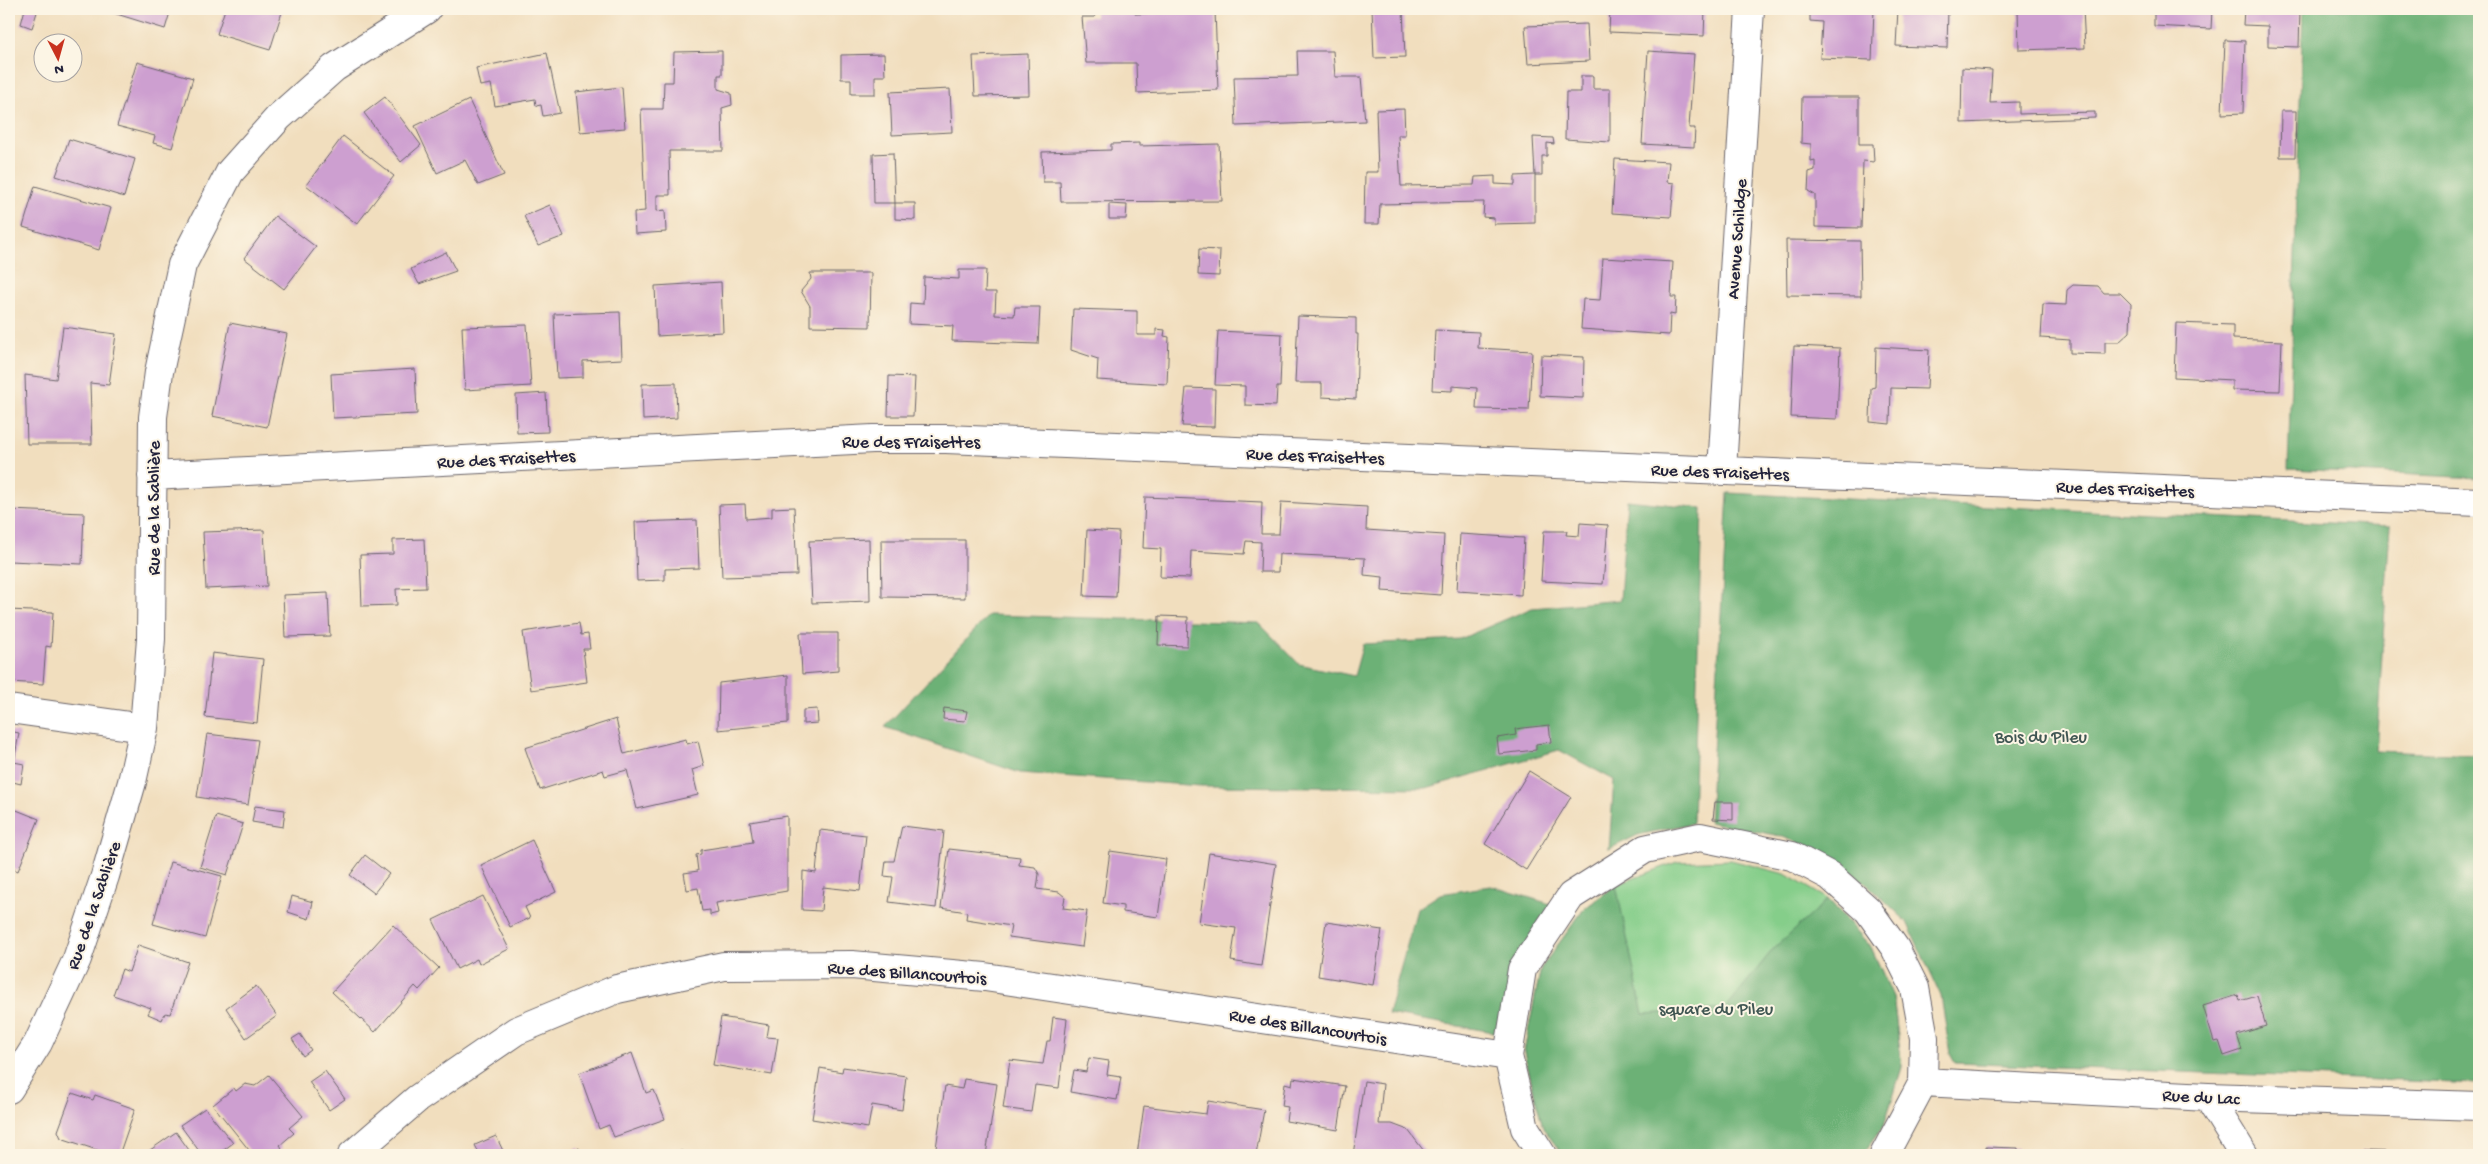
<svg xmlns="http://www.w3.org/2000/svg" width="2488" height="1164" viewBox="0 0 2488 1164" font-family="'Gochi Hand',sans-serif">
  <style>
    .green { fill: #85ce8a; stroke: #547862 }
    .forest { fill: #6cb176; stroke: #476a58 }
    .building { fill: #cd9fd0 }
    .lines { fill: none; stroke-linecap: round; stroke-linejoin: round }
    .street-casing { stroke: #6a6469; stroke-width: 30 }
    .street { stroke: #fff; stroke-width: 28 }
    .labels { text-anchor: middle; stroke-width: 4; stroke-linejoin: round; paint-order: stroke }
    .street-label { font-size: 18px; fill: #22223b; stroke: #fcf5e5 }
    .park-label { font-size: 18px; fill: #405653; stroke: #fcf5e5 }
  </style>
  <rect width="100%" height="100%" fill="#fcf5e5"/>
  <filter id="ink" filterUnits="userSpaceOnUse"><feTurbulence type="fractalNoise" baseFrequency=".02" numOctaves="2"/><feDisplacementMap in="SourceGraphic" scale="10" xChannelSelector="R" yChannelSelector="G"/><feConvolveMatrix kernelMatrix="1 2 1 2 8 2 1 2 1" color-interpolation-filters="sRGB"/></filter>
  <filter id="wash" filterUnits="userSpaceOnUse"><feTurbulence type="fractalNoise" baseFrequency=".0096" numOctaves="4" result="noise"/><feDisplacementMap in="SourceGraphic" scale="20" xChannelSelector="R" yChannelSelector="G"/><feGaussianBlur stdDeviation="1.12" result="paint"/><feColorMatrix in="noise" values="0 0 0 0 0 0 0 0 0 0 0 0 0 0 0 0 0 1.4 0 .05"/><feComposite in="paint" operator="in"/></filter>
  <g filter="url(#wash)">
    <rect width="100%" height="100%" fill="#f1debe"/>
    <!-- green -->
    <path class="green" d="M1731,860l54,14 43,25 43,48 22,50 9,70 -18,58 -22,30h-299l-20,-27 -19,-76 17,-84 43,-59 32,-24 61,-23z"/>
    <!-- forest -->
    <path class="forest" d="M2303,9h176v469l-191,-9z
      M1728,493l662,33 -14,225 103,4v329l-524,-21 -5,-9 -9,-58 -34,-74 -41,-39 -44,-32 -42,-15 -71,-14z
      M1627,500l75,8 -9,315 -55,12 -29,14 5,-69 -55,-30 -133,38 -225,-2 -181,-13 -135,-46 104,-112 270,8 40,41 55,12 9,-32 97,-5 72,-31 88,-8z
      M1616,885l27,129 82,-5 49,-61 54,-49 43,48 22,50 9,70 -18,58 -22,30h-299l-20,-27 -19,-76 17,-84 43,-59z
      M1491,886l66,20 -52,128 -117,-20 29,-105 23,-15z"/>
    <g id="blocks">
      <!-- building -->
      <path class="building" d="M25,9h13l-6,19 -11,-4z
        M107,9h64l-6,20 -58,-18z
        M225,9h58l-13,41 -53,-16z
        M1095,9h40v5l80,-3 3,79 -81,3 -1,-30h-50l-4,-46h13z
        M1372,9h31l2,48 -31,1z
        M1610,9h95l-1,27 -95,-4z
        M1810,9h64l-2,51 -52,-2 2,-36 -12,-1z
        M1898,9h50l-1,39 -51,-2z
        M2018,9h65l2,39 -66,2z
        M2154,9h58l-1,20 -57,-3z
        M2244,9h56l-1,38 -31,-1v-20l-25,-1z
        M1587,24l2,37 -61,3 -3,-38z
        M2225,40l20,1 -2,72 -21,1z
        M722,51v24h-4v14l13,4 1,12 -10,3 1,43h-54l1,44h-13v16l8,-1 1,22 -31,2 -1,-22 11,-1 -4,-102h22l1,-27h9l1,-30z
        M1297,51h36l2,26h26l4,44 -129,5 -2,-49 64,-1z
        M1648,51l46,3 -5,74h6l-1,19 -52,-3z
        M547,53l13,60 -17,3 -2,-11 -5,1 -1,-7 -40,7 -4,-22 -11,2 -4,-18z
        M884,54l1,22h-10v18h-24v-15h-10v-24z
        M1028,54l1,41 -54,1 -2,-40z
        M137,62l56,16 -21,70 -19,-5 2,-7 -38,-10z
        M1962,68l30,2 -2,33 29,-1v12l76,-2v6l-134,5z
        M1581,76h12v13h17v53l-45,-3 1,-47h15z
        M622,87l3,41 -45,4 -4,-40z
        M950,89l2,43 -60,3 -2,-43z
        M385,97l36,48 -20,17 -37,-49z
        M1802,97h57v47h14l1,18 -11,-1 -2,67 -46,-1v-32l-7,-4 1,-19 6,-2v-10l-4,1v-17l-10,-1z
        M469,100l35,75 -26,10 -13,-25 -28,13 -22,-47z
        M1404,109l1,26h-7l3,51 73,-1 1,-8 20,-1v8l20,1v-9l20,-1 -2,-38 20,1 1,6 -7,-1v13h-5v19h-7v48l-41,1v-6l-11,-1 1,-15 -104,2 -1,20h-15l1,-52h13l-2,-62z
        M2281,111h15l-1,46h-15z
        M343,136l51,40 -37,48 -51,-39z
        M69,139l66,20 -11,38 -68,-21z
        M1139,143v3l80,-2 3,57 -161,1 -1,-20h-17l-1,-30 69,-2v-6z
        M893,153l2,50h-21l-1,-49z
        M1615,159l54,3 -2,20 7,1 -3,34 -59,-4z
        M35,186l76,22 -12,42 -76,-23z
        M895,203h20v17l-20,-1z
        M1109,204l18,1 -1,14h-17z
        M550,205l14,31 -26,10 -14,-30z
        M275,216l41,31 -32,42 -40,-31z
        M1786,240l74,1 1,55 -74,-1z
        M1199,249l21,1 -1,26 -21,-1z
        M446,252l10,19 -37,13 -8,-15z
        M1603,258l70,4 -2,35h5l-1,18 -5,-1 -1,21 -88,-6 2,-30 17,1z
        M959,270h27l-1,22h11l-1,23 19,1 1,-9h25l-2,37 -86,-3 1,-15 -44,-2 1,-21 13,1 1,-27 35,2z
        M810,273h61l-1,54 -60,-1v-20l-9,-15 10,-12z
        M721,282l2,50 -66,4 -2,-50z
        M2073,285l25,1 6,7h16l11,11 -1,28 -11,10h-14v12l-35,-1v-13l-29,-2 2,-34 23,1 1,-15z
        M1073,309l64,2v24h19v-6l9,1 -1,6 5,1 -2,47 -70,-4 1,-21 -27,-9z
        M620,312l2,47 -39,2v16l-26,1 -3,-64z
        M1298,316l58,2v16h2l-2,65 -34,-2v-14h-27z
        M230,323l57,11 -20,93 -55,-11z
        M2176,323l57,2v14l49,2 -2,50 -48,-1v-10l-58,-3z
        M527,325l4,61 -66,4 -3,-63z
        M63,327l53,7 -7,51 -19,-2 2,61h-65l-2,-69 31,4z
        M1435,330l44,2 -1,16 54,3 -3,59 -53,-1 1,-21 -25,-2v5l-20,-1z
        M1218,331l64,3 -2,53h-3l-1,19 -31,-1v-19l-30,-1z
        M1794,346l46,2 -3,71 -46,-2z
        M1876,347l53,3 -2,39 -36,-1 -1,36 -20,-2 1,-34 4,-1z
        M1541,355l43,2 -1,41 -43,-2z
        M415,369l2,45 -84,4 -2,-44z
        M889,376l26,1 -2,39h-25z
        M676,383l1,35 -34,2 -1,-36z
        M1186,388l29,1 -1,38 -32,-1z
        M546,393l2,39 -31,1 -1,-38z
        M1145,497l117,5 -1,32h18l2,-32 86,5 -1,23 78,5 -3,60 -59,-4 1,-14 -19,-2 1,-17 -86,-4 -1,18h-18l1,-30 -15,-1 -2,13 -53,-3 -1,27 -30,-1 1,-28 -18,-1z
        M745,504l1,15 26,-2v-9l22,-1 3,68 -75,2 -3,-72z
        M9,510l75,3 -2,51 -73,-3z
        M697,520l2,48 -34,1v11l-28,1 -2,-59z
        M1580,523l28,2 -5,59 -62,-3 3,-50h23l-1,4 13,1z
        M264,530l3,56 -61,3 -3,-57z
        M1087,530l32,2 -3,65 -32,-1z
        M1460,534l64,4 -3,57 -64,-4z
        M424,539l2,49 -30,1 1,16 -35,1 -2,-51 33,-1v-14z
        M869,539l1,62 -58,2 -3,-62z
        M881,540h84v58l-83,-1z
        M328,593l2,43 -45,1 -2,-42z
        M9,610l44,2 -2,35 -5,-1 -3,38 -34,-2z
        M1159,616l29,1 -1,29 -29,-1z
        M579,623l2,12 7,-1 2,15h-7l4,33 -56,8 -8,-58z
        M800,633h38v38l-36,3z
        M212,653l51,6 -6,64 -52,-6z
        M788,675v48l-70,7 1,-47z
        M944,708l23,3 -2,10 -22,-2z
        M817,709l1,14 -15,1v-14z
        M616,719l8,35 62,-15 1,5 11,-3 6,25 -12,4 6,25 -61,14 -10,-39 -22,6 -2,-6 -63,20 -15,-42z
        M1549,725l2,17 -15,2v6l-37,4 -2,-16 19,-3 -1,-6z
        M9,731l10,2 -5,29 10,2 -3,20 -12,-3z
        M207,734l51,6 -10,65 -51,-8z
        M1529,771l42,26 -45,73 -41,-26z
        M1715,802h18v18l-20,-1z
        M255,806l30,4 -2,17 -31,-5z
        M9,807l30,12 -21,52 -9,-4z
        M216,816l27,8 -16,51 -27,-8z
        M787,816v75l-71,12 2,10 -8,2v-5l-8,1 -4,-23 -11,2 -3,-17 14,-2 -2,-16 5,-1v-4l52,-8 -3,-20z
        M902,826l42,5 -8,77 -47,-6 4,-25 -9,-1 2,-15h8z
        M820,830l46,5 -6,56 -37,-4 -2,24 -19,-1 1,-39 13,2z
        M532,840l24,52 -31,15 5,11 -20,9 -29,-62z
        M949,849l71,8 -1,8 16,2 4,7 -2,15 22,3 6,5 -2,11 24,3 -5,36 -73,-10 2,-11 -45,-7 1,-7 -26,-4z
        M1110,851l56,8 -8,58 -35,-5v-6l-20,-3z
        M1209,853l67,11 -15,102 -30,-5 5,-33 -37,-5z
        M365,855l24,19 -15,19 -24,-18z
        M170,862l52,14 -17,62 -52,-14z
        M292,896l21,6 -4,17 -21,-7z
        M483,896l26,53 -30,15 -2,-5 -20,10 -24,-49z
        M1326,922l56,8 -9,55 -55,-9z
        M393,925l46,43 -20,22 -4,-4 -40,46 -43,-40z
        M138,945l50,17 -18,52 -5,-1 -3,7 -14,-6 3,-6 -38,-13 9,-26 7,3z
        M256,986l21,30 -31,22 -20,-30z
        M2238,995l2,6 17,-5 9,30 -29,9 5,15 -18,6 -5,-15 -5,1 -11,-36z
        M721,1017l48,8 -2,12 11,1 -6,37 -59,-10z
        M1053,1017l14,2 -8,69 -24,-3 -4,27 -28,-4 7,-48 33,4 4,-23h3z
        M300,1034l11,16 -8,6 -11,-17z
        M632,1053l14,40 8,-3 11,29 -51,18 -5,-12 -10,4 -20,-56z
        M1089,1058l20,3 -2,14 14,2 -4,23 -47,-8 4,-22 12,2z
        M843,1067l63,9 -4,34 -30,-5 -4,23 -56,-9 8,-51 22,4z
        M325,1071l20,28 -16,11 -20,-28z
        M269,1075l34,41 -14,12 5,5 -14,12 2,3 -8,7h-21l-40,-50 21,-17 2,3 9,-7 10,2z
        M1293,1078l52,8 -7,44 -52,-9 2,-14 -6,-1 3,-23 7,2z
        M964,1079l33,5 -11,71h-51l10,-69 17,3z
        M1364,1081l19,3 -4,40h13l16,6 19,25h-74z
        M72,1093l21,7 2,-5 40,14 -16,46h-19v-4l-39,-13 -3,-7z
        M1208,1101l56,9 -8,45h-25l-30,-4 -1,4h-63l7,-49 62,8z
        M205,1108l28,35 -12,9 2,3h-21l-22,-30z
        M176,1132l13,18 -5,5h-41z
        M496,1136l9,19h-25l-5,-10z
        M1986,1147l32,1v7h-32z
        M579,1148l3,7h-19z
        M680,1151l20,3v1h-20z
        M2363,1151l43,1v3h-44z"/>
    </g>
  </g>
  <g filter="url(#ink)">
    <use href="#blocks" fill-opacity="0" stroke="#6a6469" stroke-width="1"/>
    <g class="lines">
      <!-- street casing -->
      <g class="street-casing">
        <path id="street" d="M1722,470l28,-461
          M152,476l721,-37h73l1533,63
          M9,709l135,19
          M1923,1082l285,15 271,9
          M9,1089l29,-46 39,-84 28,-83 27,-94 12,-54 7,-89 2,-222 6,-45 23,-107 48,-93 49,-55 55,-49 93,-59
          M2208,1097l36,58
          M352,1155l65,-56 99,-68 101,-42 107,-23 128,-1 133,12 523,79
          M1542,1155l-17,-27 -17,-72 14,-87 49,-73 74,-47 55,-12 92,19 38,20 38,34 27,38 20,40 9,50 -1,44 -39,73"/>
      </g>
      <!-- street -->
      <use href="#street" class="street"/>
    </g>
  </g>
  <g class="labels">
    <!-- street labels -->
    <g class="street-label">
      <text transform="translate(1736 239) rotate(-86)" y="6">Avenue Schildge</text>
      <text x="911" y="447">Rue des Fraisettes</text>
      <text transform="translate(1315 455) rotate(2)" y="6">Rue des Fraisettes</text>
      <text transform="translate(506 458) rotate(-3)" y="6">Rue des Fraisettes</text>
      <text transform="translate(1720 471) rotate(2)" y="6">Rue des Fraisettes</text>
      <text transform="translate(2125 488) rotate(2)" y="6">Rue des Fraisettes</text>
      <text transform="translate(153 508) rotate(-90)" y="6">Rue de la Sablière</text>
      <text transform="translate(93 905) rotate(-71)" y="6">Rue de la Sablière</text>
      <text transform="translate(907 972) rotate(4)" y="6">Rue des Billancourtois</text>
      <text transform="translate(1308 1026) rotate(9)" y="6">Rue des Billancourtois</text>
      <text transform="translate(2201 1096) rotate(3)" y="6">Rue du Lac</text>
    </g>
    <!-- park labels -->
    <g class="park-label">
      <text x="2041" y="742">Bois du Pileu</text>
      <text x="1716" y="1014">square du Pileu</text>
    </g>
  </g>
  <!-- margin -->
  <rect width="2488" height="1164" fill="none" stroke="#fcf5e5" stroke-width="30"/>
  <!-- north arrow -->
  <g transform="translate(58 58) rotate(174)"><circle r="24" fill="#fcf5e5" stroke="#a5a1a1"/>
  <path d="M0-4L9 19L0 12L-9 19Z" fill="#c8321e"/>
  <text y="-8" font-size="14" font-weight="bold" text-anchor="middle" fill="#22223b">N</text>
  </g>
</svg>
